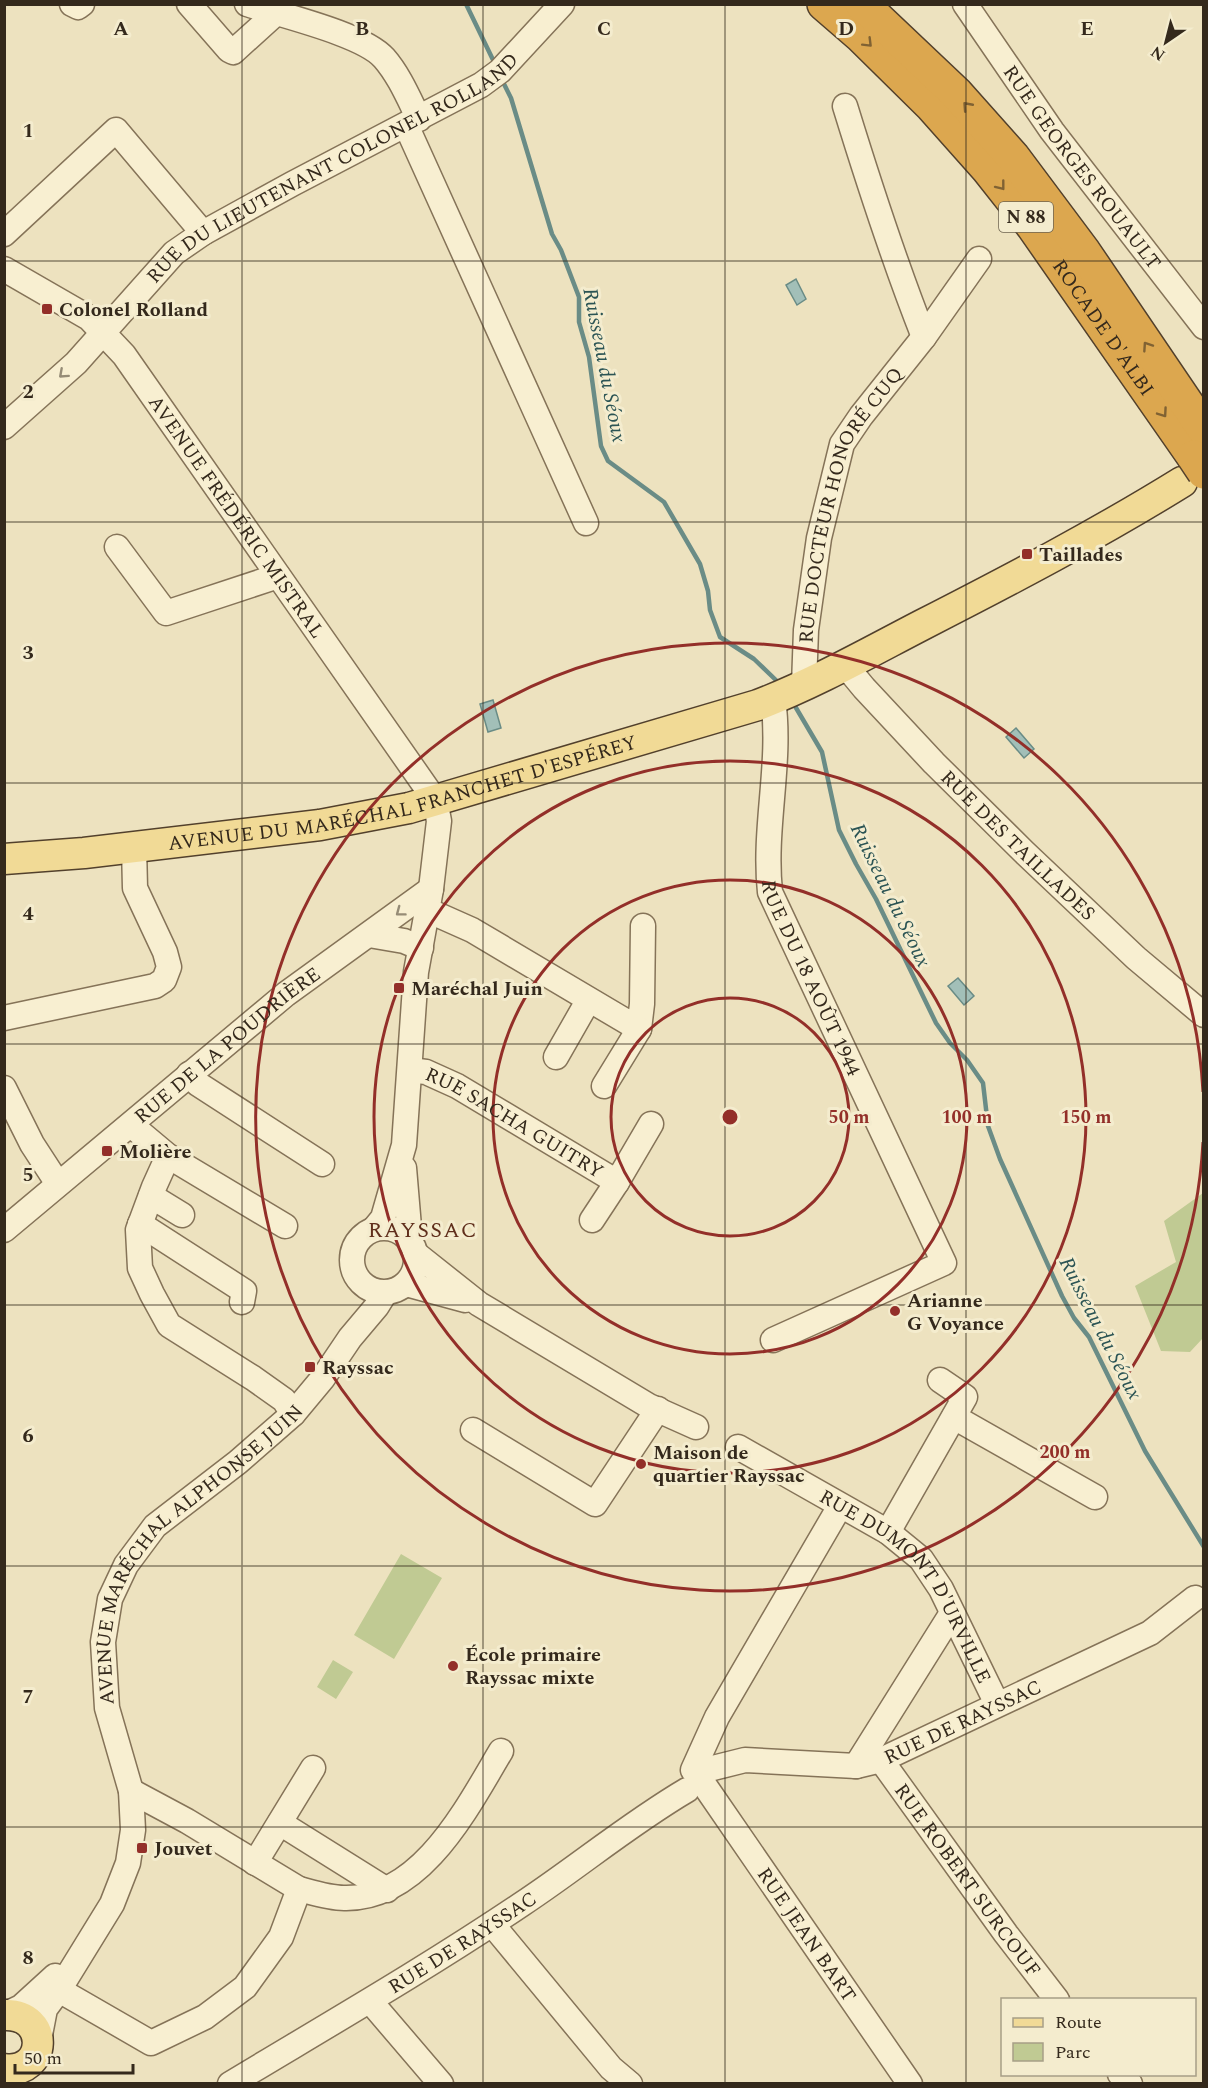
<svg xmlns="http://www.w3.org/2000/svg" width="1208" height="2088" viewBox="0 0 1208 2088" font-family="Spectral,serif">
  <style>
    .green { fill: #c0ca93 }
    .water { fill: #a2bfb8; stroke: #6a8c86; stroke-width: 1.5 }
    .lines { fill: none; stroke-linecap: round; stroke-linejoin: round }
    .stream { stroke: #6a8c86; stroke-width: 4.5 }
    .minor-casing { stroke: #857358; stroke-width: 27 }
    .major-casing { stroke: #52402c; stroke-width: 33 }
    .highway-casing { stroke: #52402c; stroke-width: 36 }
    .minor { stroke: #f8efd1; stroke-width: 24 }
    .major { stroke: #f1da96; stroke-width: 30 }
    .highway { stroke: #dca74f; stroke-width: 33 }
    .highway-bridge-casing { stroke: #52402c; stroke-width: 36; stroke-linecap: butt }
    .highway-bridge { stroke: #dca74f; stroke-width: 33 }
    .oneway { stroke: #806233 }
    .oneway2 { stroke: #968c76 }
    .grid { fill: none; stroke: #34291c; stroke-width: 1.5; stroke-opacity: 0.55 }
    .ring { fill: none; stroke: #932f29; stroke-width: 3 }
    .poi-dot { fill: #932f29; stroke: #f4ecce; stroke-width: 2 }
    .labels { text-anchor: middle; stroke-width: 6; stroke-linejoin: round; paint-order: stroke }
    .shield { fill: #f4ecce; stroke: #6e6451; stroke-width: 1.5 }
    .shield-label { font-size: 18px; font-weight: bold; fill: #34291c }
    .street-label { font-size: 20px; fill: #34291c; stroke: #f4ecce }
    .poi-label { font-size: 20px; font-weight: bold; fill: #34291c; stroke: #f4ecce; text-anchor: start }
    .water-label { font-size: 21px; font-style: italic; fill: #2b5454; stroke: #f4ecce }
    .quarter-label { font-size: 22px; letter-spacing: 1.5px; fill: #602f1c; stroke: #f4ecce }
    .grid-label { font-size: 20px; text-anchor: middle; font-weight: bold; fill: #34291c; stroke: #f4ecce; stroke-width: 6; stroke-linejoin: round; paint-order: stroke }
    .centre { fill: #932f29; stroke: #f4ecce; stroke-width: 3 }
    .ring-label { font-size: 18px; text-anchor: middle; font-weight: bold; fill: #932f29; stroke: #f4ecce; stroke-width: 6; stroke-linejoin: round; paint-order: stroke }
  </style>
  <rect width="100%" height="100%" fill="#ede2bf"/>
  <!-- green -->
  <path class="green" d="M1203,1193v145l-13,14 -29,-1 -26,-65 41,-24 -12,-41z
    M401,1554l41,24 -48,81 -40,-24z
    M333,1660l20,12 -17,27 -19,-12z"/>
  <!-- water -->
  <path class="water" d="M796,279l10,20 -9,6 -11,-20z
    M493,700l8,28 -13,4 -8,-28z
    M1016,728l18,21 -10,9 -18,-21z
    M958,978l16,18 -10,9 -16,-19z"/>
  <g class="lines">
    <!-- stream -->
    <path class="stream" d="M466,4l29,60
      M502,80l9,18 41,136 9,16 18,47v25l10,35 12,89 7,15 56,41 36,62 8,27 2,19 10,27 34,22 27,26
      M792,701l30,51 17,78 17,34 20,35 60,124 14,20 17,17 16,23 5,43 12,33 62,137 12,22 15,19 56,114 59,96"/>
    <!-- minor casing -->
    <g class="minor-casing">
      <g id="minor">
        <path d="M72,4l6,3 4,-3"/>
        <path d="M189,4l40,46 4,2 43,-39"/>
        <path d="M247,4c33,11 116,30 137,54 15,17 25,41 35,61"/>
        <path id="s1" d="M965,4l87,127 152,196"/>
        <path d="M845,106c24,78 49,155 79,231"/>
        <path d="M406,125l180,398"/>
        <path d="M4,234l112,-104 87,103"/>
        <path id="s2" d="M4,269l85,49 35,37 311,445 4,21 -8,68 -15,83 -12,173 -21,73 -9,11"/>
        <path id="s3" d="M4,427l72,-64 98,-110 29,-20 89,-49 189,-99 19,-14 62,-67"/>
        <path d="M117,547l49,66 112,-37"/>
        <path id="s4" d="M845,665l19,23 70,75 90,89 112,106 68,57"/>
        <path id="s5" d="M804,685l2,-55 13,-92 23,-94 19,-28 63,-79 55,-78"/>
        <path id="s6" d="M773,699c9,64 -10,129 -3,193l174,371 -171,77"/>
        <path d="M427,910l45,20 167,99 3,-25 1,-78"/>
        <path d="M369,935l35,6 17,7"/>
        <path d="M4,1018l151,-32 9,-6 5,-13 -4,-15 -30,-64 -1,-41"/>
        <path d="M556,1057l32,-56"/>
        <path id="s7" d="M410,1070l16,2 31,14 160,96 34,-58"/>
        <path d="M189,1074l9,10 124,80"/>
        <path d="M604,1086l35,-57"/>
        <path d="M4,1088l28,56 26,40"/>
        <path d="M131,1125l37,31 -14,31 -16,43 2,38 12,26 17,31 84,53 31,22 9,14"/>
        <path d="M168,1156l117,70"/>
        <path d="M404,1168l5,59 -1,11"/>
        <path d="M151,1196l31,19"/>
        <path d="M592,1220l25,-38"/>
        <path d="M140,1224l104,67 -2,11"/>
        <circle cx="384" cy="1260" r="32"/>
        <path id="s8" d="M4,1230l282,-236 145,-105"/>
        <path d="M416,1254l63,50 170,102 47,21"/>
        <path d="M406,1284l59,16"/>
        <path d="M954,1417l141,80"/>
        <path d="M473,1430l122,74 63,-95"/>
        <path id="s9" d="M738,1447l150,85 33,27 20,30 56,115"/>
        <path d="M888,1532l77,-135 -25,-17"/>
        <path id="s10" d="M881,1760l125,174 51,66"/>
        <path d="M856,1766l96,-153"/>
        <path id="s11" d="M709,1769l36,-9 111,6 25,-6 269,-127 45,-35"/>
        <path d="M693,1770l24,-53 123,-211"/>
        <path id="s12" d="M705,1786l205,298"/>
        <path d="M280,1823l107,67"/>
        <path d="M255,1863l58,-95"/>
        <path d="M299,1889c15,4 30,9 45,9 77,2 123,-90 157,-147"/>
        <path d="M492,1924l119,144 19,16"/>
        <path d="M59,1990l92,53 54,-26 40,-30 36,-50 18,-48 -112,-68 -56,-30"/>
        <path d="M370,2001l71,83"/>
        <path d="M4,2015l17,-8 34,-31"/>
        <path id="s13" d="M39,2040l6,-31 14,-19 53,-86 16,-41 5,-33 -2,-39 -24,-83 -4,-66 7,-43 16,-34 29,-39 83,-64 55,-48 30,-36 27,-40 27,-32 8,-13"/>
        <path d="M1120,2074l10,10"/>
        <path id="s14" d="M230,2084c98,-59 197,-116 292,-180 56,-37 107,-80 165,-114"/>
      </g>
    </g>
    <!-- major casing -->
    <g class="major-casing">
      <g id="major">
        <path id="s15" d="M4,859l80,-6 236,-28 89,-17 349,-103c57,-22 110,-52 164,-80 88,-45 176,-91 260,-143"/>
        <path d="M4,2015c47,-2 43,60 0,54"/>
      </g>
    </g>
    <!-- highway casing -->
    <g class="highway-casing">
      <g id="highway">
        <path id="s16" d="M824,4l37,32 71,70 56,63 45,57 161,231"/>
        <path d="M862,4l94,89 57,64 71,95 120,177"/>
      </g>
    </g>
    <!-- minor -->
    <use href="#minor" class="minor"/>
    <!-- major -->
    <use href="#major" class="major"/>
    <!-- highway -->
    <use href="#highway" class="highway"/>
    <!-- highway-bridge casing -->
    <g class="highway-bridge-casing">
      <path id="highway-bridge" d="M1194,457l10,15"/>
    </g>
    <!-- highway-bridge -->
    <use href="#highway-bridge" class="highway-bridge"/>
  </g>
  <!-- one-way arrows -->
  <defs><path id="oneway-chevron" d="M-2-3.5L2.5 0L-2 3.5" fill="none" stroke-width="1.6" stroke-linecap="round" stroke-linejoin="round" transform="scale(1.5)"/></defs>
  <g class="oneway">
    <use href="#oneway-chevron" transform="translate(868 43) rotate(45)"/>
    <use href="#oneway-chevron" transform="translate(967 106) rotate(-132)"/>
    <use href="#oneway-chevron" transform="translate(1001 186) rotate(52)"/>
    <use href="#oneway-chevron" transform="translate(1147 346) rotate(-124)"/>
    <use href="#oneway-chevron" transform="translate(1163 413) rotate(55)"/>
  </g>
  <g class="oneway2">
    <use href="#oneway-chevron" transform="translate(63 374) rotate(138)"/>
    <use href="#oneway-chevron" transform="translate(400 912) rotate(143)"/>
  </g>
  <!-- grid -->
  <path class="grid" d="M242,4v2080M483,4v2080M725,4v2080M966,4v2080M4,261h1200M4,522h1200M4,783h1200M4,1044h1200M4,1305h1200M4,1566h1200M4,1827h1200"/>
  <!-- distance rings -->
  <g class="ring">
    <circle cx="730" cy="1117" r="119"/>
    <circle cx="730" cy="1117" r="237"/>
    <circle cx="730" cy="1117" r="356"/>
    <path d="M1203 1142A474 474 0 1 1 1203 1092"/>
  </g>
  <!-- markers -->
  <g class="poi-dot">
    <rect x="41" y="303" width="12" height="12" rx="3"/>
    <rect x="1021" y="548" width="12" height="12" rx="3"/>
    <rect x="393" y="982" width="12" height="12" rx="3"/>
    <rect x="101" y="1145" width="12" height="12" rx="3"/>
    <circle cx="895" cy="1311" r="6"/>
    <rect x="304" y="1361" width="12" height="12" rx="3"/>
    <circle cx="641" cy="1464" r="6"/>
    <circle cx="453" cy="1666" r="6"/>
    <rect x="136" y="1842" width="12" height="12" rx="3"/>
  </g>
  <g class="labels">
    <!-- shield labels -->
    <rect class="shield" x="999" y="202" width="54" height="30" rx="4.5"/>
    <g class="shield-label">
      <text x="1026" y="223">N 88</text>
    </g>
    <!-- street labels -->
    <g class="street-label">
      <text dy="7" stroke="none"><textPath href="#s1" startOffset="201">RUE GEORGES ROUAULT</textPath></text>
      <text dy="7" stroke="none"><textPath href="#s3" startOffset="423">RUE DU LIEUTENANT COLONEL ROLLAND</textPath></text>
      <text dy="7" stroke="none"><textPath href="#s16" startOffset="429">ROCADE D'ALBI</textPath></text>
      <text dy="7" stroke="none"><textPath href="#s5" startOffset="190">RUE DOCTEUR HONORÉ CUQ</textPath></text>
      <text dy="7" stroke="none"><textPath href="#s2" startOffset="346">AVENUE FRÉDÉRIC MISTRAL</textPath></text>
      <text dy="7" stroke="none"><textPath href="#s15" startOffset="405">AVENUE DU MARÉCHAL FRANCHET D'ESPÉREY</textPath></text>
      <text dy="7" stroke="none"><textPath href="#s4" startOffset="250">RUE DES TAILLADES</textPath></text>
      <text dy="7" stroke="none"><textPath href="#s6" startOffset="288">RUE DU 18 AOÛT 1944</textPath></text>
      <text dy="7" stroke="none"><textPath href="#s8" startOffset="290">RUE DE LA POUDRIÈRE</textPath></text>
      <text dy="7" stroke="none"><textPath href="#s7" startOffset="118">RUE SACHA GUITRY</textPath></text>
      <text dy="7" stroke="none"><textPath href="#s13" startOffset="552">AVENUE MARÉCHAL ALPHONSE JUIN</textPath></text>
      <text dy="7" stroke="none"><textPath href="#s9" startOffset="225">RUE DUMONT D'URVILLE</textPath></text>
      <text dy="7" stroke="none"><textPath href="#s11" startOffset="264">RUE DE RAYSSAC</textPath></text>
      <text dy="7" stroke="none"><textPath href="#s10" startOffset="148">RUE ROBERT SURCOUF</textPath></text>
      <text dy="7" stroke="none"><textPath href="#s12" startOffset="180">RUE JEAN BART</textPath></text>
      <text dy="7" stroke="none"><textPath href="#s14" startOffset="272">RUE DE RAYSSAC</textPath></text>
    </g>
    <!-- poi labels -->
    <g class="poi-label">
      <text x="59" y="316">Colonel Rolland</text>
      <text x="1039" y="561">Taillades</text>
      <text x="411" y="995">Maréchal Juin</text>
      <text x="119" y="1158">Molière</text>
      <text x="907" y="1307">Arianne<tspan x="907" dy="23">G Voyance</tspan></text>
      <text x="322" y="1374">Rayssac</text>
      <text x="653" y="1459">Maison de<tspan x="653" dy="23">quartier Rayssac</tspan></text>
      <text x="465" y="1661">École primaire<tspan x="465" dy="23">Rayssac mixte</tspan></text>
      <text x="154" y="1855">Jouvet</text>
    </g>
    <!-- water labels -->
    <g class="water-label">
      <text transform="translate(605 365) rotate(79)" y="7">Ruisseau du Séoux</text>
      <text transform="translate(891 895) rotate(64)" y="7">Ruisseau du Séoux</text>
      <text transform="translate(1101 1328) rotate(63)" y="7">Ruisseau du Séoux</text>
    </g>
    <!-- quarter labels -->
    <g class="quarter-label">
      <text x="423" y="1237">RAYSSAC</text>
    </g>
  </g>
  <g class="grid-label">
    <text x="121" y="35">A</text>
    <text x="362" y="35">B</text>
    <text x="604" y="35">C</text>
    <text x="846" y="35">D</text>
    <text x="1087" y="35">E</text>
    <text x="28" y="137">1</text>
    <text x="28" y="398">2</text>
    <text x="28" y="659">3</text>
    <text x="28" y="920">4</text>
    <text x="28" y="1181">5</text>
    <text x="28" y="1442">6</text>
    <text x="28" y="1703">7</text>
    <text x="28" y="1964">8</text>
  </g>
  <circle cx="730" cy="1117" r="9" class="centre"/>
  <g class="ring-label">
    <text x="849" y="1123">50 m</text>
    <text x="967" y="1123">100 m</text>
    <text x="1086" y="1123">150 m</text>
    <text x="1065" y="1458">200 m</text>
  </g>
  <!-- border -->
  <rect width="1208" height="2088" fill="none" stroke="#34291c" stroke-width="12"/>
  <!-- legend -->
  <rect x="1001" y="1998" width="195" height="78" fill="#f4ecce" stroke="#a79e87" stroke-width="1.5"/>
  <rect x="1013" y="2018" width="30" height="9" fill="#f1da96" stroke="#a79e87" stroke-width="1.5"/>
  <text x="1055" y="2028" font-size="18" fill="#34291c">Route</text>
  <rect x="1013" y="2043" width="30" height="18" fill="#c0ca93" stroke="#a79e87" stroke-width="1.5"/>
  <text x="1055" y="2058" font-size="18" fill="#34291c">Parc</text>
  <!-- north arrow -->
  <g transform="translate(1166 42) rotate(215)" stroke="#f4ecce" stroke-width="4.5" paint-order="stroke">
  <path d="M0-4.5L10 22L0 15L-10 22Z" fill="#34291c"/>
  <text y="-9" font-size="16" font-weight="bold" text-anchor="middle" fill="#34291c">N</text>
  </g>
  <!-- scale -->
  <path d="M15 2064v9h118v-9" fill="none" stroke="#34291c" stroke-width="3"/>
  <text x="24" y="2064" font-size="18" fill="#34291c" stroke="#f4ecce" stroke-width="4.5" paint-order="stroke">50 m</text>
</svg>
